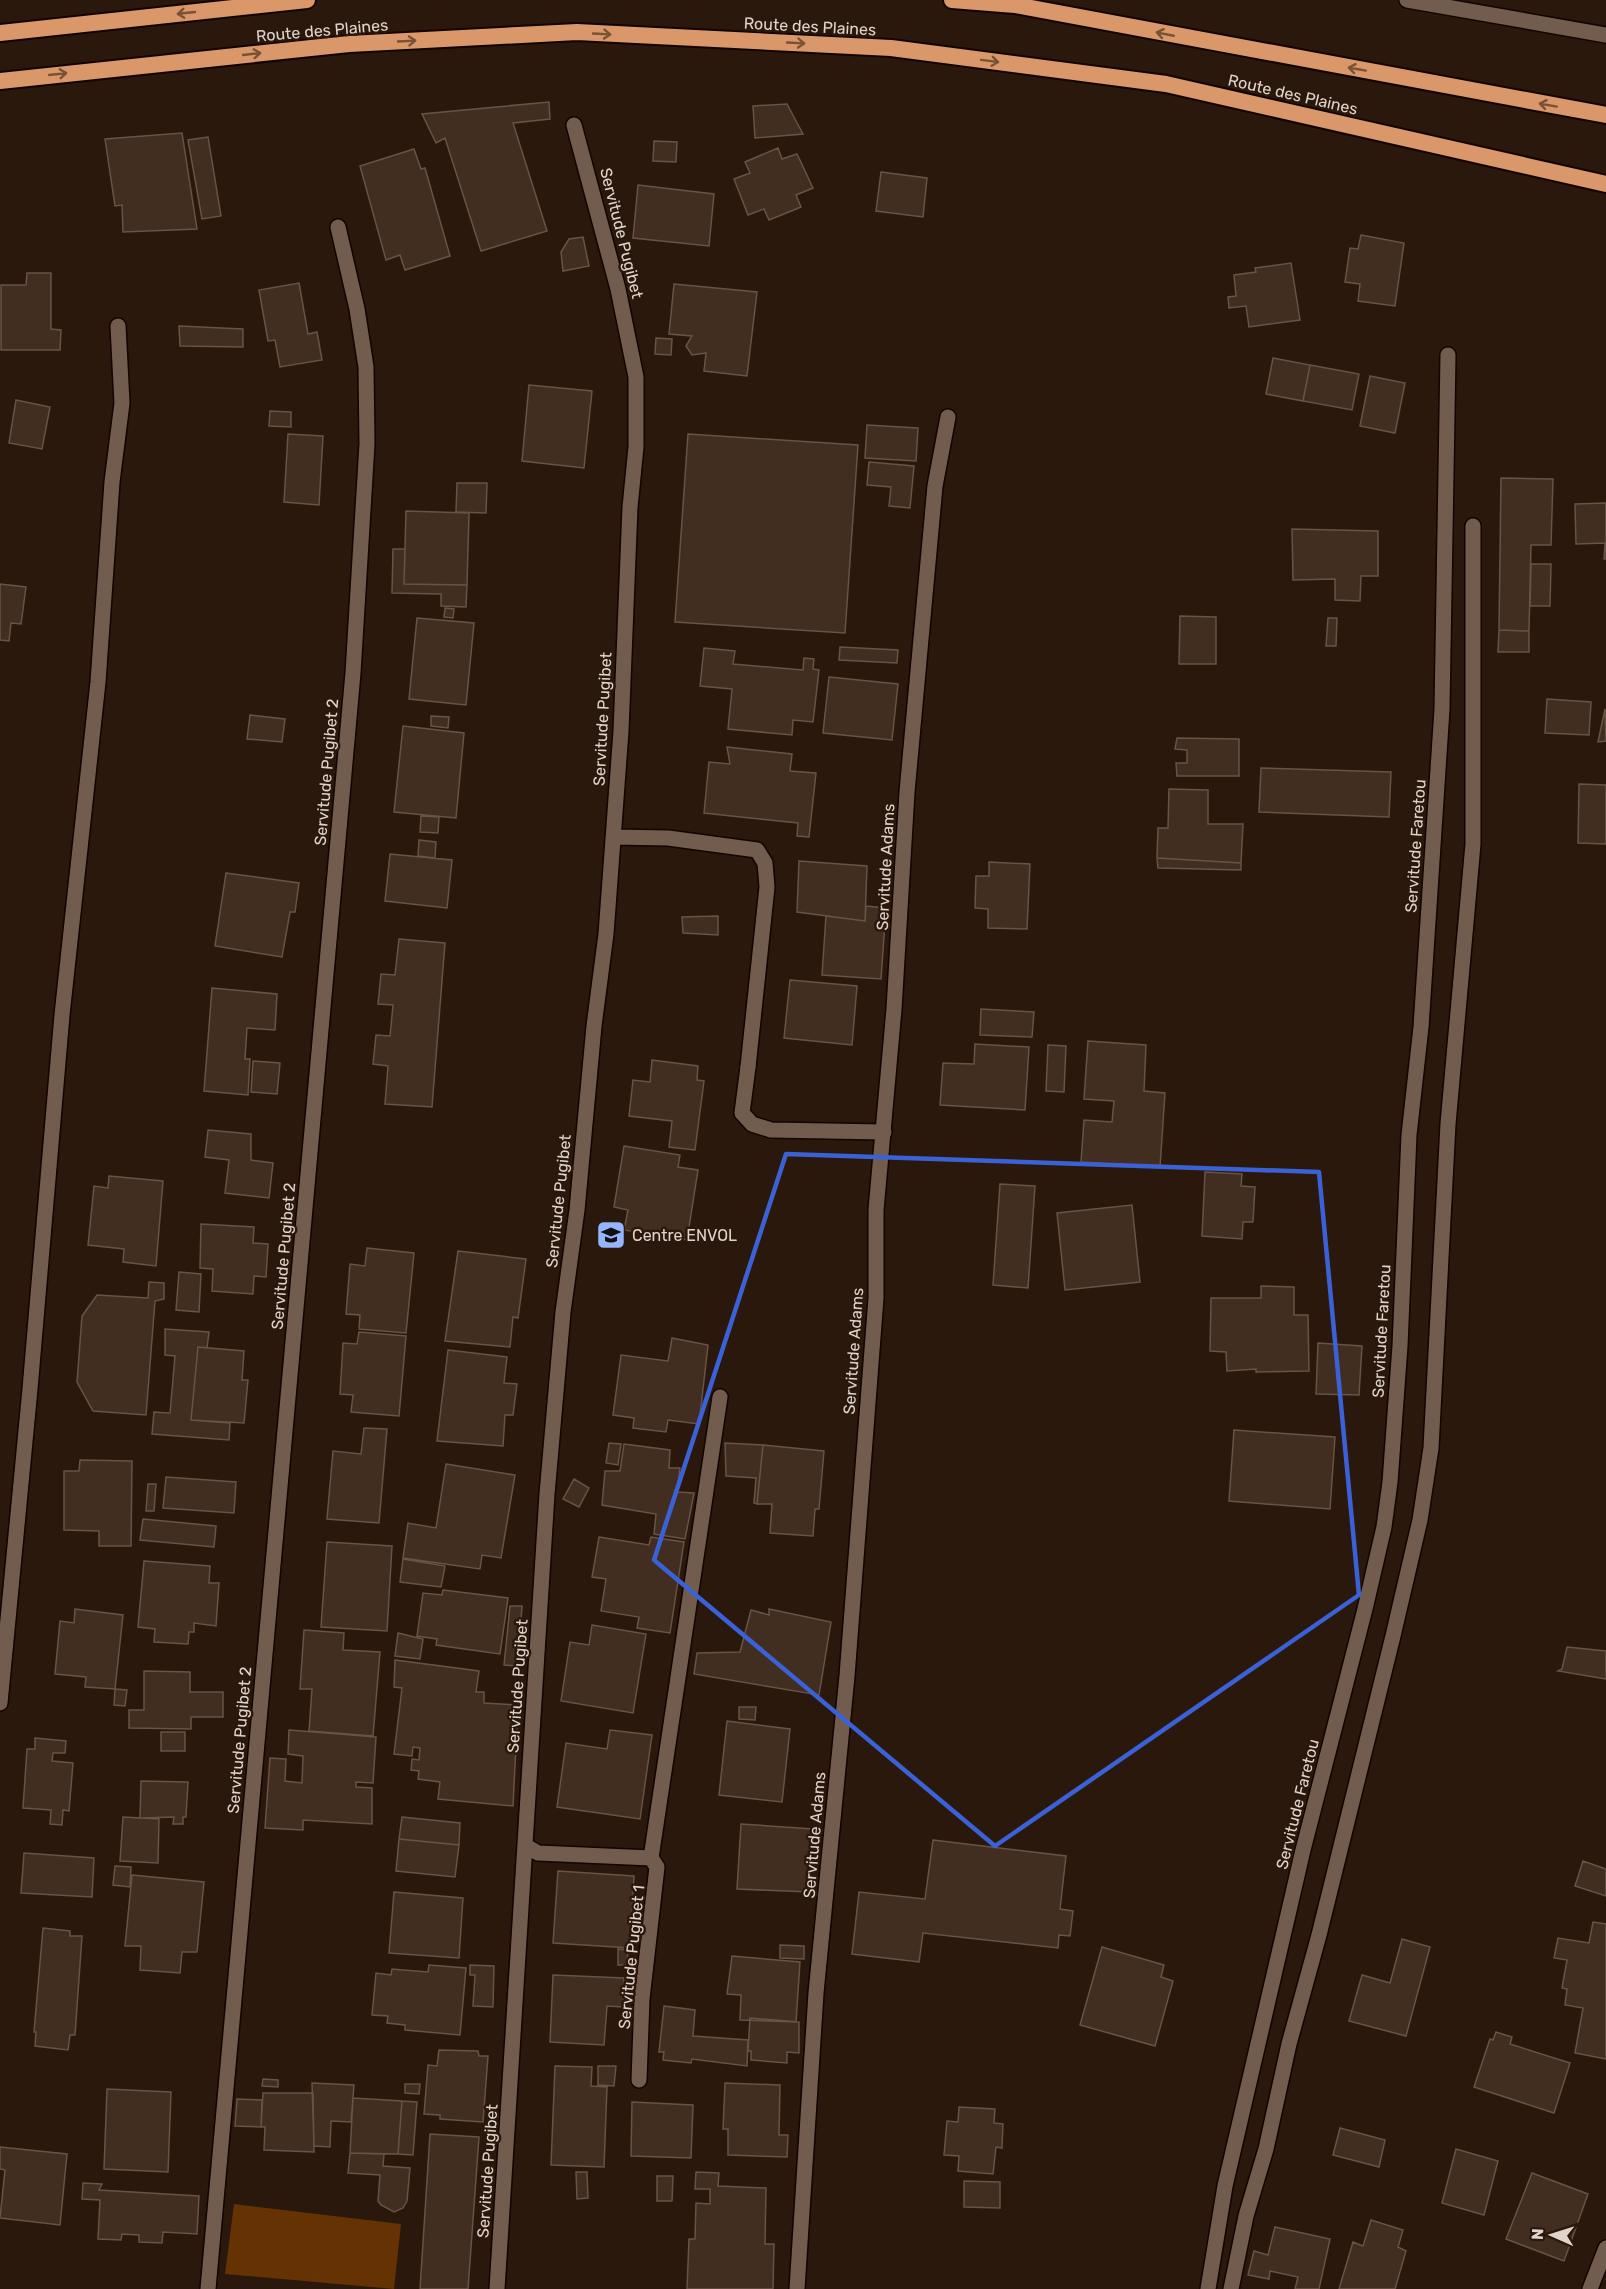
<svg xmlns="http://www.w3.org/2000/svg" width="1606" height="2289" viewBox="0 0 1606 2289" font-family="Rubik,sans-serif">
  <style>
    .green { fill: #653203 }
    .building { fill: #412e21; stroke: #685345; stroke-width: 1.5 }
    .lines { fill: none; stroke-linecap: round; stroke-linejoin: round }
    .service-casing { stroke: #120400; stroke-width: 18 }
    .minor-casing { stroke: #120400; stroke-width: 18 }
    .secondary-casing { stroke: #120400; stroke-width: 18 }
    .trunk-casing { stroke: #120400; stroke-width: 20 }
    .service { stroke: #725c4e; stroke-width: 15 }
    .minor { stroke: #725c4e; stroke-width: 15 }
    .secondary { stroke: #725c4e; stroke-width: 15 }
    .trunk { stroke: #da986a; stroke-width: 16 }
    .oneway { stroke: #795236 }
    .marked { fill: none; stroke: #3a62d6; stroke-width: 4.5; stroke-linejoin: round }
    .labels { text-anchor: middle; stroke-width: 5; stroke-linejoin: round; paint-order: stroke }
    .street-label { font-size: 16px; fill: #e0d3cb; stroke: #2a180c }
    .poi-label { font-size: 16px; fill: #e0d3cb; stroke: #2a180c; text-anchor: start }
  </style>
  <rect width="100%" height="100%" fill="#2a180c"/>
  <!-- green -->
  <path class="green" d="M234,2204l167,20 -7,65 -169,-15z"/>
  <!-- building -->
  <path class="building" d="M549,102l1,17 -37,4 34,108 -66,20 -36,-113 -9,5 -14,-29z
    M787,104l16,30 -48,4 -2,-32z
    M182,133l15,96 -74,3 -1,-27 -7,1 -10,-67z
    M208,137l13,79 -19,3 -14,-79z
    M654,141l23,1 -1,20 -23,-1z
    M778,148l4,11 15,-5 16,34 -17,7 5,12 -32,13 -5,-11 -16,6 -14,-36 16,-6 -5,-11z
    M414,149l7,20 4,-1 25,88 -45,14 -5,-15 -14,5 -26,-94z
    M881,172l46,6 -4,39 -47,-6z
    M638,185l76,9 -5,52 -76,-8z
    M1361,235l43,8 -9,63 -37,-5 2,-17 -15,-2 5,-34 8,1z
    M583,237l6,29 -26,5 -2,-19 8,-13z
    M1291,263l9,57 -51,7 -3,-21 -17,2 -1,-11 8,-1 -2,-21 22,-3 -1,-4z
    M27,273h24v56l10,1 -1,20h-59v-65h25z
    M299,283l9,51 9,-2 5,28 -42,7 -5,-27 -7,1 -9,-51z
    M674,284l83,8 -10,84 -43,-5 2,-18 -14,2 -6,-9 6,-10 -23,-2z
    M179,326l64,3v18l-63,-1z
    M656,338l16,1 -1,16 -16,-1z
    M1273,358l37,7 -7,36 -37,-7z
    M1310,365l49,9 -7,36 -49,-9z
    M1370,376l35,7 -10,50 -35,-7z
    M529,385l63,6 -8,77 -62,-7z
    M16,400l34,7 -8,42 -33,-6z
    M270,411l21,1v15l-22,-1z
    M867,425l51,3 -2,33 -51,-3z
    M288,434l35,2 -4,69 -35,-3z
    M688,434l170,11 -13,188 -170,-11z
    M869,462l45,4 -4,42 -21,-2 2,-19 -24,-2z
    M1501,478l52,1 -2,66h-20l-2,86 -30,-1z
    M457,483h30l-1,30 -30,-1z
    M1606,503v56h-2l1,-16 -29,1 -1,-40z
    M406,511l63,2 -2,72 -63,-1z
    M1292,529l86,2v45h-17l-1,25 -25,-1v-21l-42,1z
    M393,549h12l-1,35 63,1 -1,22 -25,-1v-12l-49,-1z
    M1531,564h20l-1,42h-20z
    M0,584l26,3 -5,37 -10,-1 -2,18 -9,-1z
    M445,608l9,1 -1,9 -9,-1z
    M1180,616l36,1v47h-37z
    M417,618l57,5 -8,82 -57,-6z
    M1328,618h9l-1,28h-10z
    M1499,630l30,1v21h-31z
    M840,647l58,3 -1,13 -58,-3z
    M704,648l31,3 -2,13 70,6 1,-12 10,1 -1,10 6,1 -6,52 -20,-2 -1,15 -64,-6 4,-40 -32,-3z
    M829,677l69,7 -6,56 -69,-7z
    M1547,699l44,3 -2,33 -44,-2z
    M1605,709l1,32 -8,1z
    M250,715l35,4 -3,23 -35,-3z
    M431,716l18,1 -1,11 -17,-2z
    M403,726l61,7 -8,85 -62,-6z
    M1177,738l62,1v37h-62l-1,-13h11v-13l-12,-1z
    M727,747l65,7 -2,17 26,2 -7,64 -12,-1 1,-13 -94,-10 5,-51 21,2z
    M1261,768l130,4 -2,45 -130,-5z
    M1579,784l27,1v59l-28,-1z
    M1169,789l39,1v34h35l-2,39 -84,-5 1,-30h10z
    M421,816l18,1 -1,16 -18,-1z
    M419,840l17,2 -1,16 -17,-2z
    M390,854l62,6 -5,48 -62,-7z
    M1157,858l84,5v7l-83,-2z
    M799,861l68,5 -2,55 -68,-9z
    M989,862l41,2 -3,65 -39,-1v-19l-13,-1 1,-32h13z
    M226,873l73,10 -4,29h-5l-8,45 -67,-11z
    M866,906l20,2 -5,71 -59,-4 4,-59 39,5z
    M718,916v19l-35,-2 -1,-16z
    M399,939l46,4 -13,164 -47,-3 3,-38 -15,-2 3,-29 14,1 3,-31 -15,-1 3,-30 14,1z
    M790,980l67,6 -5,59 -68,-7z
    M212,988l65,6 -2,36 -28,-2 -2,31h5l-2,36 -44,-4z
    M981,1009l53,3 -2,25 -52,-2z
    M1088,1041l58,4 -2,46 21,2 -5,74 -79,-5 3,-42 28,2 2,-21 -30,-2z
    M975,1044l54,3 -4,63 -85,-5 3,-42 31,1z
    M1048,1045l18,1 -2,46 -18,-1z
    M652,1060l46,6 -1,14 7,1 -9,69 -26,-3 3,-26 -43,-5 4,-36 17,2z
    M253,1061l27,2 -3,31 -26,-2z
    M208,1130l43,4v26l22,3 -4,35 -44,-5 4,-33 -24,-3z
    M624,1146l56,9 -2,12 20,3 -11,70 -63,-10 4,-20 -14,-3z
    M1205,1172l37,2 -1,12 14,1 -2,35h-10l-1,17 -40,-3z
    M109,1176l54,5 -7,85 -33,-4 1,-13 -36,-4 6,-59 14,2z
    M1000,1184l35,2 -7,102 -35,-3z
    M1132,1205l8,77 -75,8 -8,-77z
    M201,1224l53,3 -1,16 15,1 -2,33 -12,-1 -1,18 -41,-3 1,-22 -13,-1z
    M367,1248l47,5 -8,80 -47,-4 1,-14 -14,-1 4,-50 15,2z
    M458,1251l68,8 -8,59 -5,-1 -3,30 -65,-6z
    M179,1272l22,2 -2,38 -23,-2z
    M149,1282l15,1v16l-9,2 -9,114 -53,-4 -16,-29 5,-66 15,-21 51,3z
    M1261,1286l33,1v28h14l1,56 -53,1v-3l-29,2 -1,-19 -16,-1 1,-53h50z
    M165,1329l44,3 -2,16 -9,-1 -7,73 39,3 -1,17 -77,-6 2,-22 16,1 5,-57 -10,-1z
    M359,1332l47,4 -7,80 -48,-4 2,-17 -13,-1 3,-51 14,1z
    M672,1338l36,7 -9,79 -31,-4 -2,12 -33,-4 1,-10 -21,-3 8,-60 47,6z
    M1318,1343l44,3 -3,49 -43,-1z
    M198,1347l46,4 -2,29h6l-4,43 -53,-3z
    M448,1350l59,7 -3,26 13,1 -4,31h-8l-2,31 -66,-5z
    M364,1428l23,1 -8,94 -52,-4 6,-68 28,3z
    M1234,1430l101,7 -5,72 -101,-8z
    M609,1443l12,1 -3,21 -12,-2z
    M725,1443l38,2 -6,59 -3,-1 2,-25 -30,-2z
    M624,1444l46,6 -1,18h11l-3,24 17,1 -9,46 -31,-5 2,-20 -54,-9 3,-34h15z
    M763,1445l61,6 -5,58h-4l-2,27 -43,-3 2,-29h-15z
    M80,1460l52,1 -1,85h-32v-15l-35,-1v-59h15z
    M446,1464l69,11 -14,83 -19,-3 -2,14 -77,-11 5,-35 28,5z
    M166,1477l70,5 -2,31 -71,-5z
    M574,1479l15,9 -10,19 -16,-8z
    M148,1484h8l-2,27h-8z
    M143,1519l73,7 -2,21 -74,-7z
    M599,1537l50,8 2,-8 33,5 -14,91 -33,-5 2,-11 -38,-6 5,-32 -14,-2z
    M327,1542l65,4 -5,85 -66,-4z
    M403,1559l42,7 -4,21 -41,-5z
    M144,1561l66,5 -1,17h10l-3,43 -22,-3v9h-5l-1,12 -34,-2 1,-13 -17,-2z
    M443,1590l65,8 -8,56 -64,-9 1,-6 -20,-3 6,-43 19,2z
    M510,1606h12l-4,60 -14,-1z
    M75,1609l48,6 -8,74 -30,-2 1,-10 -31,-3 5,-53 14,2z
    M769,1609l62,13 -12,73 -125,-21 3,-21 43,-1 11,-42 18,5z
    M592,1625l54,9 -13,79 -72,-12 9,-59 19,3z
    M304,1630l40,3 -1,17 37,2 -7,84 -64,-5 3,-42h-12z
    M398,1633l25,6 -3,20 -25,-3z
    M1567,1647l39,4v28l-48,-8 4,-2z
    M395,1660l84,11 -3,21h8v11l34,2 -5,101 -75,-7 2,-17 -22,-3 1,-8 -8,-1 1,-11 7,1 1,-12 -7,-1 -1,9 -18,-2 8,-66 -8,-1z
    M144,1671l46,1v20h33v25h-32v12l-62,-1v-18h15z
    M115,1689l12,1 -2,16 -11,-1z
    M739,1707h17l-1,13 -16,-1z
    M727,1721l63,8 -8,73 -63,-7z
    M289,1730l87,7 -3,46 -17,-1v5l16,1v36l-69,-4v10l-38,-2 5,-70 16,1 -1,22 17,2 1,-27 -15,-2z
    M610,1730l42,5 -12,84 -83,-12 9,-64 41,6z
    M161,1732h24v19h-24z
    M35,1738l31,3 -1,12h-12l-1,8 21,2 -4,48 -6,-1 -1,15 -12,-1 1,-14 -28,-2 4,-59h8z
    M141,1781l47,1 -2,35h-3v7h-10l1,-7 -34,1z
    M123,1817l36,2 -1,44 -38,-2z
    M402,1817l58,6 -1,22 -60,-6z
    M741,1824l72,5 -4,63 -72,-3z
    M399,1839l60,6 -4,32 -59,-6z
    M933,1840l133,16 -6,53 13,2 -3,25 -11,-1 -1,13 -135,-15 -4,29 -67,-8 7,-62 66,7z
    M24,1853l70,5 -2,39 -71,-4z
    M1583,1861l23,8v27l-31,-10z
    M115,1866l16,1 -1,20 -17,-2z
    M558,1871l76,5 -4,72 -77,-5z
    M132,1875l72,7 -7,70h-15l-2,21 -40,-3 1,-24h-16z
    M394,1892l69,6 -4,60 -70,-5z
    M1593,1922l13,2v135l-31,-6 8,-45 -18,-3 2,-16 -5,-1 5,-28 -13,-2 4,-20 31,5z
    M43,1928l27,3v5h12l-7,99h-5l-2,15 -33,-4 1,-14h-2z
    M1402,1939l28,8 -24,89 -57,-15 13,-46 28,8z
    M780,1945l24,1v13l-24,-1z
    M1102,1947l62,18 -3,12 12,4 -18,65 -75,-21z
    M618,1949l10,1 -1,15h-9z
    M732,1956l68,6 -4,60 -56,-2 1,-25 -14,-1z
    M429,1965l37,3 -6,67 -55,-5v-5l-18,-2 1,-7 -16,-1 4,-42 15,2 1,-6 36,3z
    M470,1965l24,1 -1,41 -20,-1 2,-31h-5z
    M553,1975l71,3 -1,29 -16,-1 -3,39 -54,-3z
    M664,2006l31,4 -2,26 55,4 -1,26 -55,-7 -1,4 -28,-3 1,-8h-5z
    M750,2018l49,4v31l-12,-1v11l-36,-3v-9h-3z
    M1496,2032l16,5 -2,7 60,19 -16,50 -80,-26 16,-48 3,1z
    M439,2050l39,1 1,5h9l-5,66 -43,-3v-4l-16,-1 4,-49 9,1z
    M555,2066l37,1 -1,19 16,1 -3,80 -53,-2z
    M598,2066h18l-2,20 -16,-1z
    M263,2079l15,1v7l-16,-1z
    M312,2083l42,2 -3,37 -20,-1 -1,26 -16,-1z
    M725,2083l55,2 -1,50h9l-1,22 -59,-2v-26h-5z
    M405,2084h15l-1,10 -14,-1z
    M107,2089l64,3 -3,80 -64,-3z
    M263,2093h50l1,59 -50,-2 1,-23h-4z
    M353,2098l49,3 -4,53 -48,-1z
    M237,2099l25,1 -1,27 -26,-1z
    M402,2101l15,1 -4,53 -15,-1z
    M632,2102l61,3 -2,53 -60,-2z
    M959,2107l36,2 -1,14 9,1 -1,24 -6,-1 -3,27 -35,-3 1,-15 -15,-1 3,-34 11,1z
    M1340,2128l45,12 -6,27 -46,-12z
    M430,2134l49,3 -11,152h-48z
    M0,2147l67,7 -7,71 -60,-7 5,-48 -5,-1z
    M1456,2149l42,12 -14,54 -42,-12z
    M350,2153l34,1 -1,12 27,2 -3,33 -4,7 -9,4 -13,-7 -3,-4 2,-26 -32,-2z
    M576,2172h11l1,26 -11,1z
    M696,2172l23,1 -1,13 48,2 -1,56h9l-1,45h-86l2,-50h6l1,-36 14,1v-15h-15z
    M1532,2173l56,21 -24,67 -58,-22z
    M657,2176h16l-1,25h-15z
    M964,2181l36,1v26l-36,-1z
    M83,2183l19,1 -3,6 100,6 -2,38 -34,-2 -1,11 -23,-1v-7l-17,-1 -1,6 -23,-1 2,-39 -18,-1z
    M1371,2220l32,10 -5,17 8,4 -11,38h-56l14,-47 10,4z
    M1275,2227l55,12 -11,50h-24l3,-12 -28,-6 -1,8 -21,-4 6,-24 14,4z"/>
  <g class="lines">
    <!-- service casing -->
    <g class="service-casing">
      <path id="service" d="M748,1067l-6,46 10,11 19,6 113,2"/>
    </g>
    <!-- minor casing -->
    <g class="minor-casing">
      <path id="minor" d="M614,837l54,1 89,12 8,13 2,24 -19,180
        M0,1703l30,-314 32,-374 36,-333 14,-200 10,-79 -4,-77
        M526,1846l12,7 113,5 6,9 -15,132 -3,81
        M651,1858l69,-461
        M208,2289l145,-1616 14,-229 -1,-77 -9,-58 -19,-82
        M497,2289l50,-795 16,-182 14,-102 17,-184 12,-92 15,-203 9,-224 6,-60v-70l-18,-88 -44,-164
        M797,2289l19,-296 31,-317 29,-378v-88l18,-201 13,-217 28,-306 13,-69
        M1208,2289l17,-103 78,-336 62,-241 19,-82 6,-45 10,-136 9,-211 12,-108 21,-318 6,-354
        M1231,2289l15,-73 20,-67 23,-105 30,-109 74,-299 27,-116 11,-72 17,-324 25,-280v-318
        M1590,2289l16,-41"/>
    </g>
    <!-- secondary casing -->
    <g class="secondary-casing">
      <path id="secondary" d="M1407,0l199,35"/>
    </g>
    <!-- trunk casing -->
    <g class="trunk-casing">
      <path id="trunk" d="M952,0l63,5 591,110
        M0,33l307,-33
        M0,81l349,-37 228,-12 314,16 275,36 440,100"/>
    </g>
    <!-- service -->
    <use href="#service" class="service"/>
    <!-- minor -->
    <use href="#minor" class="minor"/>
    <!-- secondary -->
    <use href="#secondary" class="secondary"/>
    <!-- trunk -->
    <use href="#trunk" class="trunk"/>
  </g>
  <!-- one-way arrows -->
  <defs><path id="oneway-shaft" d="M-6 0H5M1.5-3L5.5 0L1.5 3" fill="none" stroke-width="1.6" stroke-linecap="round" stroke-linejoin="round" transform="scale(1.5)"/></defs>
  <g class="oneway">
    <use href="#oneway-shaft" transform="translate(186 13) rotate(174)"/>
    <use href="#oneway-shaft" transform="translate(602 34) rotate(3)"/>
    <use href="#oneway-shaft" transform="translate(1165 34) rotate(-169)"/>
    <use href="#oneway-shaft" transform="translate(407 41) rotate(-3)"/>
    <use href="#oneway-shaft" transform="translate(796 43) rotate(3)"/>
    <use href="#oneway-shaft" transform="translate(252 54) rotate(-6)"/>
    <use href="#oneway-shaft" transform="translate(990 61) rotate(7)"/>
    <use href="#oneway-shaft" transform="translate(1357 69) rotate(-170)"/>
    <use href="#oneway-shaft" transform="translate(58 74) rotate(-6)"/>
    <use href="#oneway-shaft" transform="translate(1548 105) rotate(-170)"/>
  </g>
  <!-- marked area -->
  <path class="marked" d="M786,1154l533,18 40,423 -364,251 -341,-286z"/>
  <!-- icons -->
  <defs>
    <g id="school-square" transform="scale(1.5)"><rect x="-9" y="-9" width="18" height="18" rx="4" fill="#95b6fd" stroke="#2a180c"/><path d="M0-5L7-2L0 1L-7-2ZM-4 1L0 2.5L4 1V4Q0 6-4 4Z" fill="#111"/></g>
  </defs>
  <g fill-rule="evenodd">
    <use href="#school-square" x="611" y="1235"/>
  </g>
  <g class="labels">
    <!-- street labels -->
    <g class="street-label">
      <text transform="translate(810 26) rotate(3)" y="6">Route des Plaines</text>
      <text transform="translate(322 30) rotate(-5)" y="6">Route des Plaines</text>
      <text transform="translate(1293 94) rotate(13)" y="6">Route des Plaines</text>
      <text transform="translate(622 233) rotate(76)" y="6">Servitude Pugibet</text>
      <text transform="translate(602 719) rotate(-87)" y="6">Servitude Pugibet</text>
      <text transform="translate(326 772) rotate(-85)" y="6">Servitude Pugibet 2</text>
      <text transform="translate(1415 846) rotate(-86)" y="6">Servitude Faretou</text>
      <text transform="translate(885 867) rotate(-87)" y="6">Servitude Adams</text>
      <text transform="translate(558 1201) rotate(-84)" y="6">Servitude Pugibet</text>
      <text transform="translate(283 1256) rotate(-85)" y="6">Servitude Pugibet 2</text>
      <text transform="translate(1381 1331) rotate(-87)" y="6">Servitude Faretou</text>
      <text transform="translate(853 1351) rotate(-86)" y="6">Servitude Adams</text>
      <text transform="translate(517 1686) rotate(-86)" y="6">Servitude Pugibet</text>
      <text transform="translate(239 1740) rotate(-85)" y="6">Servitude Pugibet 2</text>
      <text transform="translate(1297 1804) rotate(-76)" y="6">Servitude Faretou</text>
      <text transform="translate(814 1835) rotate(-85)" y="6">Servitude Adams</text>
      <text transform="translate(631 1957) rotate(-84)" y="6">Servitude Pugibet 1</text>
      <text transform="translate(487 2171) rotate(-86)" y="6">Servitude Pugibet</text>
    </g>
    <!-- poi labels -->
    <g class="poi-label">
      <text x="632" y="1241">Centre ENVOL</text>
    </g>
  </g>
  <!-- north arrow -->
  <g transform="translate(1552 2235) rotate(273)" stroke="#2a180c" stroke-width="4.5" paint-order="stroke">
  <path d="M0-4.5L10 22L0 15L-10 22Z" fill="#e0d3cb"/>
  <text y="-9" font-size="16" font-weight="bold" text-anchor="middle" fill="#e0d3cb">N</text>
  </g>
</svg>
